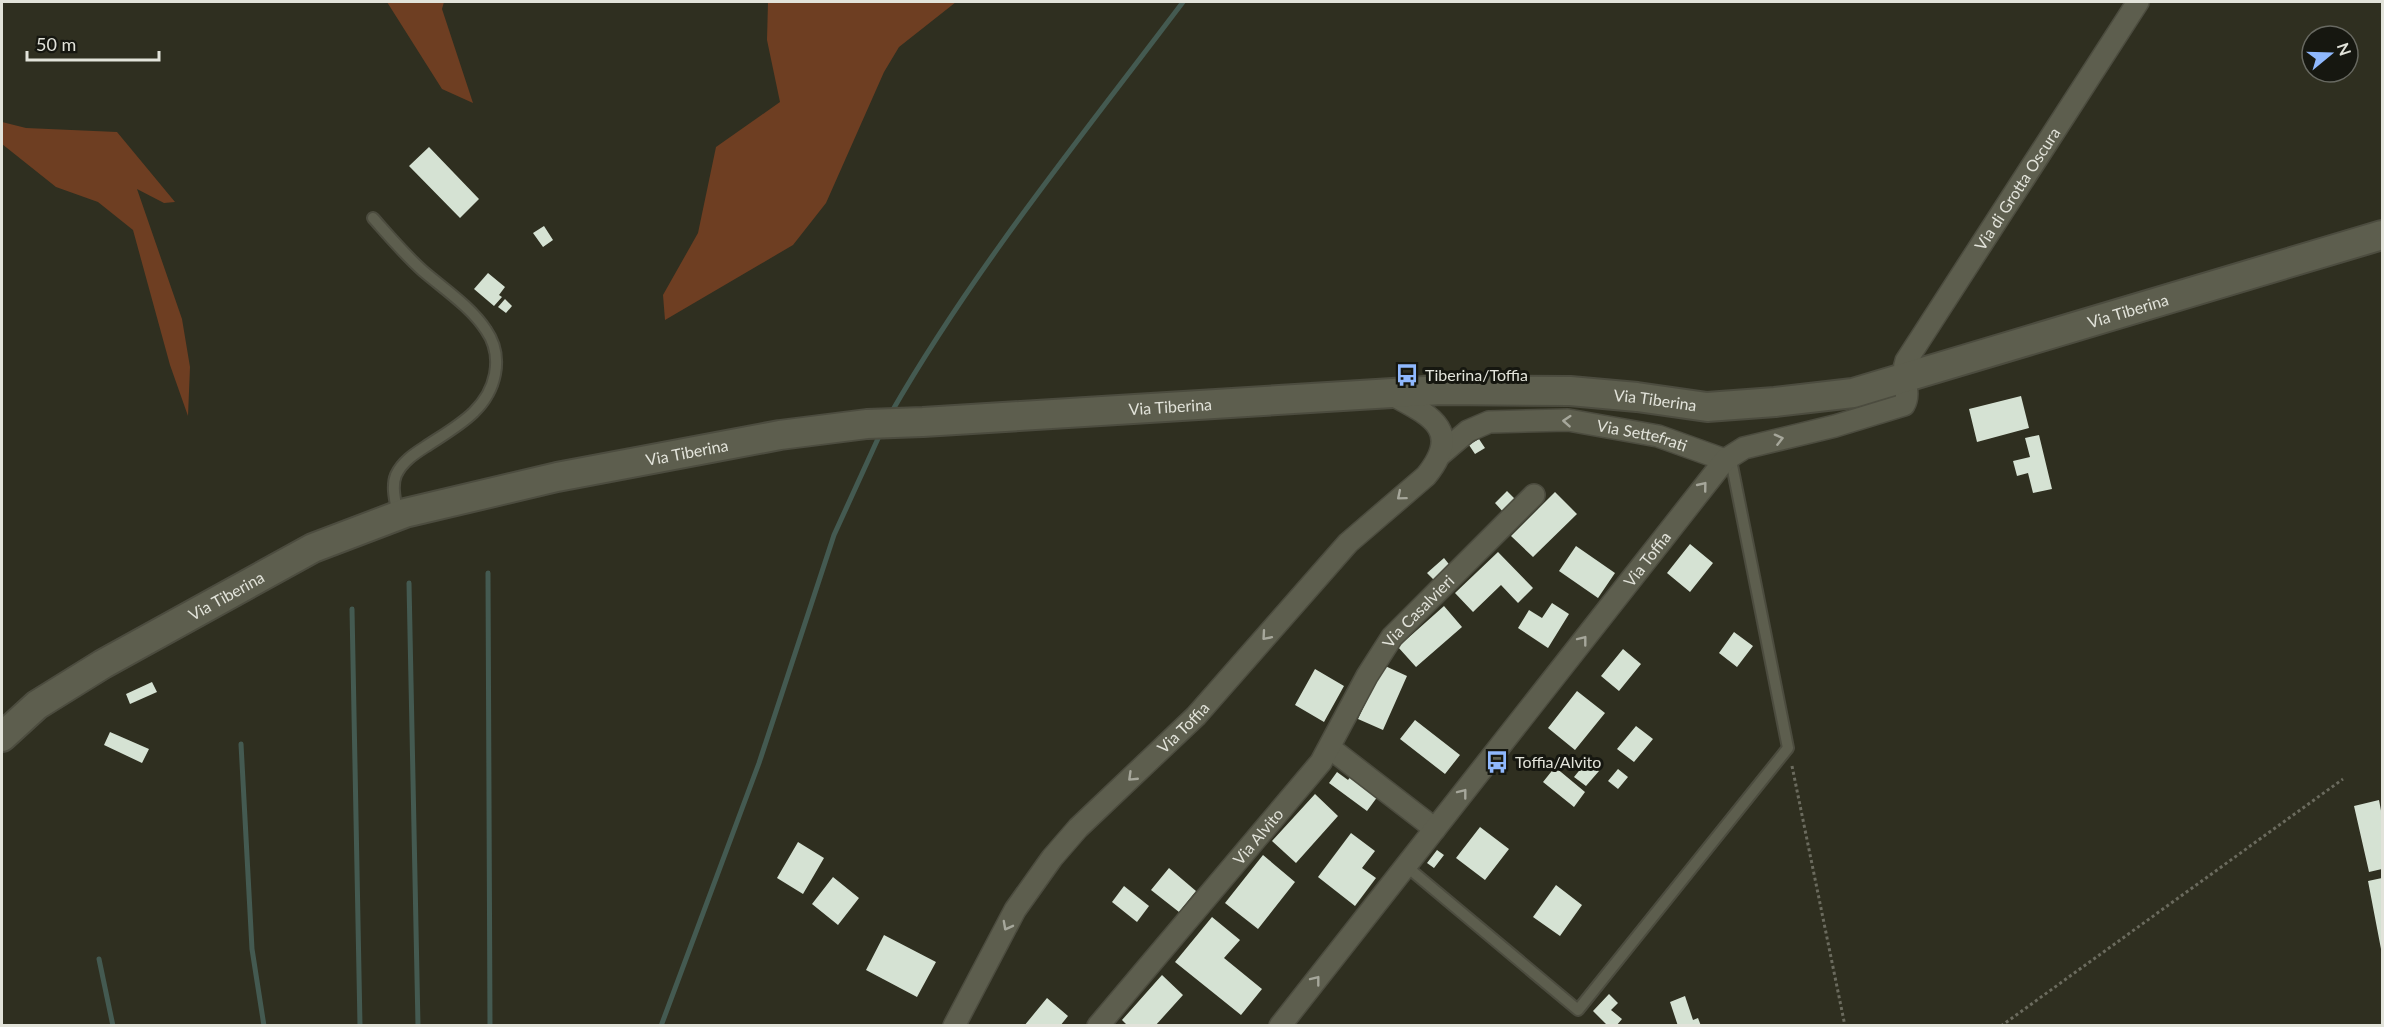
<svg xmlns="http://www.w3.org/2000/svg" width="2384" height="1027" viewBox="0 0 2384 1027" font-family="Lato,sans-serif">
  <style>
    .green { fill: #6e3e22 }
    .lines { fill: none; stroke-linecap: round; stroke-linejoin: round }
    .stream { stroke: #445a51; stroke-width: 5 }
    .building { fill: #d5e2d3 }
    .service-casing { stroke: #4c4c3f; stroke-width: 14 }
    .minor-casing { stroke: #4c4c3f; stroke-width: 24 }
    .secondary-casing { stroke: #4c4c3f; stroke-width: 32 }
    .path { stroke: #6b6b5e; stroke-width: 3; stroke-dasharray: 3 3; stroke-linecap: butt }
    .service { stroke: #5d5e4e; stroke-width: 10 }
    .minor { stroke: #5d5e4e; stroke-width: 21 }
    .secondary { stroke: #5d5e4e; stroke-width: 28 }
    .oneway { stroke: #a6a79b }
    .labels { text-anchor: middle; stroke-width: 6; stroke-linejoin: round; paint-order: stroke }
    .street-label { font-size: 16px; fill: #e2e3da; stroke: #161710 }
    .poi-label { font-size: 16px; fill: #e2e3da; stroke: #161710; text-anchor: start }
  </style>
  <rect width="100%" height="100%" fill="#2f2f20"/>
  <!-- green -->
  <path class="green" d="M387,2h57l-2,7 31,94 -31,-14z
    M768,2h188l-57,45 -15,25 -58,131 -33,42 -128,75 -2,-25 35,-62 18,-86 64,-45 -13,-62z
    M2,122l24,6 91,4 58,70 -11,1 -27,-14 45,130 8,48 -2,49 -18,-51 -37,-135 -35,-28 -42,-15 -54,-43z"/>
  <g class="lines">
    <!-- stream -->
    <path class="stream" d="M891,413c84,-146 191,-277 292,-411
      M488,573l2,453
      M409,583l9,443
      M352,609l8,417
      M241,744l11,205 12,77
      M99,959l14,67
      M661,1026l98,-263 75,-228 47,-103"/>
  </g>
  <!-- building -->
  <path class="building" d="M429,147l50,52 -19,19 -51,-52z
    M544,226l9,14 -10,7 -10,-14z
    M488,273l17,14 -6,8 3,2 -8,9 -20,-17z
    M505,299l7,7 -6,7 -8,-6z
    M2021,396l8,32 -52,14 -8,-33z
    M2039,435l13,54 -19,4 -5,-20 -11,3 -4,-15 17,-4 -5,-19z
    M1479,439l6,9 -10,6 -6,-9z
    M1507,491l11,11 -13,12 -10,-11z
    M1555,492l22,22 -44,43 -22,-21z
    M1690,544l23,19 -23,29 -23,-19z
    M1576,546l39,27 -17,25 -39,-27z
    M1498,552l35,36 -15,15 -17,-18 -28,27 -18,-19z
    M1444,558l8,10 -16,14 -9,-9z
    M1552,603l17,11 -21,34 -30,-20 11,-18 13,8z
    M1444,606l18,21 -46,40 -18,-20z
    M1734,632l19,14 -16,21 -18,-14z
    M1623,649l18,15 -22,27 -18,-15z
    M1383,665l24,11 -24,54 -25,-11z
    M1315,669l29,17 -20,36 -29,-17z
    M152,682l5,10 -27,12 -4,-10z
    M1577,691l28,22 -30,37 -27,-22z
    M1415,720l45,35 -15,19 -45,-35z
    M1636,726l17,13 -19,23 -17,-13z
    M110,732l39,17 -7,14 -38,-18z
    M1587,761l12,10 -13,15 -12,-9z
    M1555,767l30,25 -11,15 -31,-25z
    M1618,769l10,8 -10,12 -10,-8z
    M1337,772l11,8 3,-4 27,20 -11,15 -38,-28z
    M1315,794l23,22 -42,47 -24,-22z
    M2379,800l3,16v53l-13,3 -15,-66z
    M1480,827l29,22 -24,31 -29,-22z
    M1351,833l24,18 -13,17 14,10 -21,28 -37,-29z
    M798,842l26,16 -21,36 -26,-16z
    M1437,850l7,5 -10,13 -7,-5z
    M1263,855l32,27 -37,47 -33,-26z
    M1169,868l27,23 -17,21 -28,-22z
    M833,877l26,21 -21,27 -26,-21z
    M2382,878v70l-1,1 -13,-68z
    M1556,885l26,20 -22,31 -27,-19z
    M1124,886l25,20 -12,16 -25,-20z
    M1212,917l28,23 -16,18 38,31 -21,26 -66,-53z
    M884,935l52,27 -19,35 -51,-27z
    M1162,975l21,20 -28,31h-27l-6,-6z
    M1609,994l9,9 -7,7 11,9 -6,7h-8l-15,-15z
    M1685,996l8,24 5,-2 3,8h-23l-8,-24z
    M1047,998l21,18 -8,10h-36z"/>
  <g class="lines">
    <!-- service casing -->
    <g class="service-casing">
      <path id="service" d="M373,218c16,18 32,37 50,53 21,18 48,36 63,59 9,13 12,28 9,44 -7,37 -40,53 -70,73 -11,7 -23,15 -29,28 -5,12 0,28 2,41
        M1406,866l172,144 210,-262 -58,-293"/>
    </g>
    <!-- minor casing -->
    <g class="minor-casing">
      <g id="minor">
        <path id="s1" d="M1441,454l27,-23 21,-9 79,-2 90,16 67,24"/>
        <path d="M1330,748l105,81"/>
        <path id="s2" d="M954,1026l61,-116 37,-52 26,-30 118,-112 152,-173 78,-67c39,-48 1,-62 -39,-84"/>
        <path id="s3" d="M1098,1026l223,-264 46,-86 25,-39 142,-142"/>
        <path id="s4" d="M1280,1026l445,-566 19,-12 91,-22 69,-21c8,-14 -4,-28 2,-44l232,-359"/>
      </g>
    </g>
    <!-- secondary casing -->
    <g class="secondary-casing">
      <g id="secondary">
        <path id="s5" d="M2,737l35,-32 66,-41 210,-116 92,-35 152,-36 223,-42 87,-11 56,-2 518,-32 129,1 67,6 70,10 68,-5 78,-9 529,-158"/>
      </g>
    </g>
    <!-- path -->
    <path class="path" d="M1792,766l53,260
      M2001,1026l342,-247"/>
    <!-- service -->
    <use href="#service" class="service"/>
    <!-- minor -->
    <use href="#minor" class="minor"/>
    <!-- secondary -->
    <use href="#secondary" class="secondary"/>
  </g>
  <!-- one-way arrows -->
  <defs><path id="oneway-chevron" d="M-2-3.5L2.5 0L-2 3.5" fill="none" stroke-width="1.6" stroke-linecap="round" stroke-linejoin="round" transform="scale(1.5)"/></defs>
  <g class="oneway">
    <use href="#oneway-chevron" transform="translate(1567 421) rotate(-176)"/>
    <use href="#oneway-chevron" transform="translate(1779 439) rotate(-14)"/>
    <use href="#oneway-chevron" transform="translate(1703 486) rotate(-51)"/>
    <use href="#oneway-chevron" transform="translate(1401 496) rotate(140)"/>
    <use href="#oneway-chevron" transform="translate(1266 636) rotate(131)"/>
    <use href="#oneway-chevron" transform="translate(1583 640) rotate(-52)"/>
    <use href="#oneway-chevron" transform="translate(1132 777) rotate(136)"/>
    <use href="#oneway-chevron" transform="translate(1463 793) rotate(-52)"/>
    <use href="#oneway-chevron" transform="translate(1007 926) rotate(118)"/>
    <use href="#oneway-chevron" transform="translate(1316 980) rotate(-52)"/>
  </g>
  <!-- icons -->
  <defs>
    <g id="bus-bare" transform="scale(1.8)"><path d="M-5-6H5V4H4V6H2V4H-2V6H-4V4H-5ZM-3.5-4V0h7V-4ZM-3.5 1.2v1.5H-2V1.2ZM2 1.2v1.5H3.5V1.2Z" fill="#8fb8fd" stroke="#161710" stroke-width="2.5" paint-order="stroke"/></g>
  </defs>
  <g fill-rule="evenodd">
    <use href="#bus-bare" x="1407" y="375"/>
    <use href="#bus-bare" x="1497" y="762"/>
  </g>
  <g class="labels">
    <!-- street labels -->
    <g class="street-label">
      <text dy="6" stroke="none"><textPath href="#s4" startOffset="1158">Via di Grotta Oscura</textPath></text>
      <text dy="6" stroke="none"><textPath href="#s5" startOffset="2210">Via Tiberina</textPath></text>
      <text dy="6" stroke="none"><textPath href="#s5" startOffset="1724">Via Tiberina</textPath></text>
      <text dy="6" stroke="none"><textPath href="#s5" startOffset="1238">Via Tiberina</textPath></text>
      <text dy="6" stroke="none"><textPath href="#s1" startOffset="213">Via Settefrati</textPath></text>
      <text dy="6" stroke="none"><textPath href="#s5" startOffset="752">Via Tiberina</textPath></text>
      <text dy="6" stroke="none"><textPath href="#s4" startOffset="594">Via Toffia</textPath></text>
      <text dy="6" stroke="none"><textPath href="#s5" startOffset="266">Via Tiberina</textPath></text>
      <text dy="6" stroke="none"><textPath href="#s3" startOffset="526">Via Casalvieri</textPath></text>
      <text dy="6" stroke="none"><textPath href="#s2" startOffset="380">Via Toffia</textPath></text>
      <text dy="6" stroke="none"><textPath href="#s3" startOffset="248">Via Alvito</textPath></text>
    </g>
    <!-- poi labels -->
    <g class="poi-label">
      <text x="1425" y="381">Tiberina/Toffia</text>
      <text x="1515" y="768">Toffia/Alvito</text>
    </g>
  </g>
  <!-- border -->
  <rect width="2384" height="1027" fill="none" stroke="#e2e3da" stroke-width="6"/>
  <!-- north arrow -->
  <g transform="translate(2330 54) rotate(71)"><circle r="28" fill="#161710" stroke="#686961" stroke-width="1.5"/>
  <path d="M0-4.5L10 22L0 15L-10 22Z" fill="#8fb8fd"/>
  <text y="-9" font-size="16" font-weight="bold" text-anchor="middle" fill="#e2e3da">N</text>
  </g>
  <!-- scale -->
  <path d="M27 51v9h132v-9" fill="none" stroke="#e2e3da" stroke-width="3"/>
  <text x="36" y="51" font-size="18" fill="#e2e3da" stroke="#161710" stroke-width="4.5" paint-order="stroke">50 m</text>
</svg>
